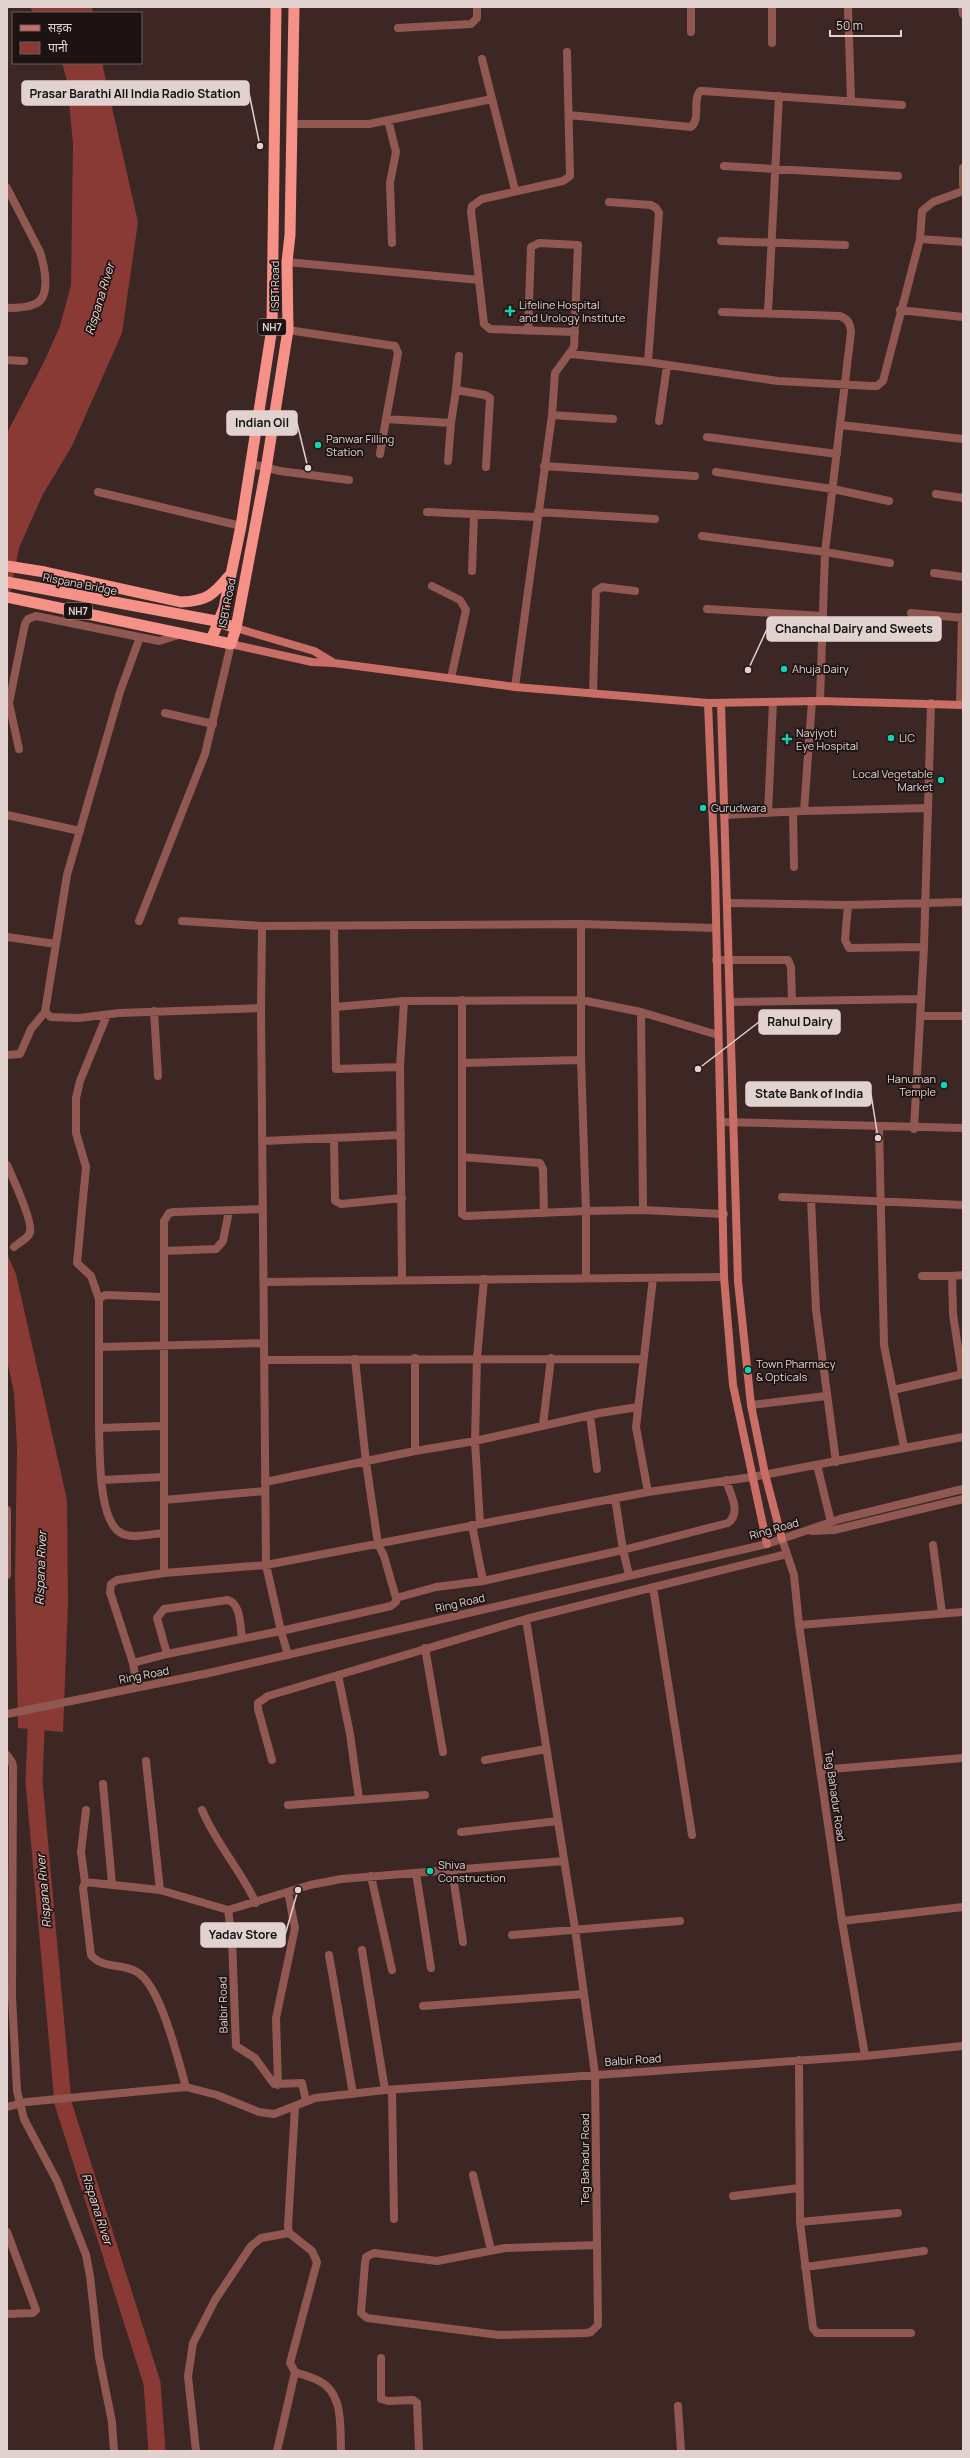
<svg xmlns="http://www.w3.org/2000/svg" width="970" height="2458" viewBox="0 0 970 2458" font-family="Manrope,'Noto Sans Devanagari',sans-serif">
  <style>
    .water { fill: #8a3a35 }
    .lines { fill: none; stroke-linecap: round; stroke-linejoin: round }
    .river { stroke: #8a3a35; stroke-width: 17 }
    .minor { stroke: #915852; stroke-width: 8 }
    .tertiary { stroke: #915852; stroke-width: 8 }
    .secondary { stroke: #c86e66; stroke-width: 8 }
    .trunk { stroke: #f69188; stroke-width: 11 }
    .poi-dot { fill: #0fd5b4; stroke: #1d1312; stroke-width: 1.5 }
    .labels { text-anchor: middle; stroke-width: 3.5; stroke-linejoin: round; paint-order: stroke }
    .shield { fill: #1d1312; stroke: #a69997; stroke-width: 1 }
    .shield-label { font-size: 10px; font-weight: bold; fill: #e1d2d0 }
    .street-label { font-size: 11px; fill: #e1d2d0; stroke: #1d1312 }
    .poi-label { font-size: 11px; fill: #e1d2d0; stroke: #1d1312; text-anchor: start }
    .water-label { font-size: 12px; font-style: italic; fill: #f1d9d5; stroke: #1d1312 }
    .leader { fill: none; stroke: #e1d2d0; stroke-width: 1.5 }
    .callout-dot { fill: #e1d2d0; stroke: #1d1312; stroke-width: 1.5 }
    .callout { fill: #e1d2d0; stroke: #e1d2d0; stroke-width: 1.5 }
    .callout-label { font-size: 12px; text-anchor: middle; font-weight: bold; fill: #111 }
  </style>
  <rect width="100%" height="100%" fill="#3c2725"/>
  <!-- water -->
  <path class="water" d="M30,7h62l1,6h-60z
    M62,63h40l36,159 -16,111 -50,113 -29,48 -24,54 -12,60v-175l37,-71 16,-36 11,-41 2,-141 -6,-63z
    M7,1254l9,20 51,226 1,103 -5,129 -45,-4 -3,-147 2,-133 -3,-55 -7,-33z"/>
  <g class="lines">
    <!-- river -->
    <path class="river" d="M37,1707l-3,74 29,322 89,280 5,68"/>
    <!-- minor -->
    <path class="minor" d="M691,7v25
      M772,7v36
      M848,7l3,93
      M962,7l1,7
      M398,28l73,-4 6,-6v-11
      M567,52l3,124 -7,5 -81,18 -10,7 -1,5 13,113 6,5 85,3
      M482,59l33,131
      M569,115l122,12c10,-8 1,-26 9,-36h3l199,14
      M388,120l8,32 -6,31 2,60
      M291,124h78l123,-25
      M724,166l174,10
      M963,168v17
      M7,188l33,64c4,13 12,45 -5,52 -8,4 -19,4 -28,4
      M609,202l42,3 5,3 3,5 -11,149
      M920,239l43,3
      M721,241l124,4
      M287,262l192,18
      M900,310l63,7
      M722,312l118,4c8,3 10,7 11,16l-26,220 -5,149
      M768,312l11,-216
      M288,330l107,16 3,7 -12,66
      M571,354l77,8 130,19 94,5h5l6,-5 37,-142 2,-28 11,-9 30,-11
      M7,360l17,1
      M456,390l3,-34
      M552,415l61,4
      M659,421l8,-55
      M841,425l122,14
      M707,437l130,17
      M380,454l6,-35 65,4 5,-33 29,5 5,3 -4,69
      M448,461l3,-38
      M251,464l29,7 69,9
      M544,466l151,10
      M716,472l117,17 56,12
      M98,492l143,34
      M936,494l27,4
      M427,512l110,5
      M538,512l117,7
      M702,536l123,16 65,11
      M472,571l2,-57
      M934,573l29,4
      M432,586l28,14 6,10 -15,68
      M707,609l116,7
      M911,613l52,5
      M140,637l-20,55 -53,183 -22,137 6,5 28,1 40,-5 142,-5
      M515,687l37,-272 3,-42 19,-26 4,-102 -39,-2 -8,4 -3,84
      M593,694l3,-103 6,-4 33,4
      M960,705l2,-88
      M165,713l48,11
      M19,749l-10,-46 16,-79 3,-5 8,-3 123,25 23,-7
      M804,811l124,-3
      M793,812l1,55
      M768,813l5,-111
      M7,815l73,16
      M724,815l80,-4 8,-110
      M727,903l121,2 115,-3
      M848,905l-3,35 4,8 75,-1
      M139,921l66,-167 26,-110
      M182,921l80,5
      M581,924v136l5,151 57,-1
      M334,927l2,142 64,-2
      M7,937l49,7
      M716,960h72l3,7 1,34
      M462,1000v214l3,2 121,-5v66
      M730,1002l190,-3
      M335,1007l69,-6 177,-1 60,12 77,23
      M154,1011l4,65
      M641,1012l2,198 81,4
      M920,1016h43
      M7,1055l13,-1 11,-25 14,-17
      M463,1063l118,-3
      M721,1122l242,6
      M879,1128l5,217 20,102
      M914,1129l10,-182 7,-244
      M334,1138l1,63 6,3 61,-6
      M263,1141l138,-6
      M462,1157l78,6 3,6 1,44
      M7,1165c5,11 26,57 23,67 -1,6 -12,11 -16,15
      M782,1197l181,8
      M811,1199l5,111 20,152
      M164,1251l52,-2 7,-8 6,-30
      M922,1276h30
      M402,1279l-2,-212 4,-66
      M264,1282l460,-5
      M99,1299l-8,-23 -14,-13 9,-96 -10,-34v-35l4,-17 27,-66
      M100,1347l164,-4
      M355,1359l11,103 12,82 6,12 12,42
      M265,1360l378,-1
      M962,1374l-9,-60 -1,-38 11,-1
      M893,1390l70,-16
      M751,1405l75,-9
      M590,1415l7,54
      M543,1425l8,-67
      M99,1428v-129l6,-4 58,2
      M415,1451v-93
      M817,1465l14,57
      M101,1480l63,-3
      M265,1482l150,-31 60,-10 125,-28 38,-6
      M648,1492l-12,-65 17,-149
      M615,1498l8,52 6,25
      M164,1500l101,-9
      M480,1524l-5,-83 2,-83 7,-79
      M472,1525l11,56 -47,6 -40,11v4l-5,4 -110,25 -15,-66 -5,-557 1,-82 319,-2 135,4
      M163,1533c-12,1 -32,6 -42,0 -23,-12 -21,-81 -22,-105l65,-2
      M782,1539l12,36 5,50 43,296 23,135
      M933,1545l9,68
      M164,1573v-352l5,-8 5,-1 89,-3
      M7,1575v-65
      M483,1581l140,-31 105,-27c14,-11 2,-29 -2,-43
      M653,1587l39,248
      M526,1619l49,310 20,145 3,251 -7,7 -5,1 -87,2 -132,-17 -6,-5 4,-50 1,-6 8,-4 63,8 68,-13 92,-3
      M799,1625l164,-13
      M242,1638c-2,-12 -1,-34 -14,-38l-64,9 -7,9 10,36 114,-23 7,24
      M425,1648l18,104
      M133,1663l34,-9
      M338,1675l12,59 9,65
      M137,1687l-4,-24 -23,-71 1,-8 6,-4 47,-7 102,-8 382,-73 104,-15 211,-40
      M7,1755l5,7 1,5 -1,230 5,94 7,28 33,62 29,74 4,21 9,81 13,65 2,29
      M272,1760l-14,-51v-6l10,-7 258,-77 261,-65
      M485,1760l61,-11
      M146,1761l14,129
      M820,1770l143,-12
      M103,1784l9,100
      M288,1805l137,-10
      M202,1810c15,35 38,59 54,93
      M461,1832l97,-11
      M452,1870l11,72
      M416,1873l15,95
      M371,1876l21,94
      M85,1882l-4,-30 5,-42
      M228,1910l4,29 4,107 19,12 19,26 28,-1 4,18
      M842,1921l121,-14
      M512,1935l168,-14
      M362,1950l23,140
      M329,1955l24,139
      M423,2006l161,-12
      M799,2060l1,162 13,106 4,5h94
      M278,2085l-2,-67 19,-90 -7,-36
      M186,2087c-8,-27 -25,-101 -49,-115 -14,-9 -35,-3 -46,-17l-8,-67 2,-6 75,8 68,20 82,-25 31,-6 223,-18
      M392,2090l2,129
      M7,2107l19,-5 160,-15 31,8 42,17 15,2 41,-16 70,-8 480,-34 98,-10
      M295,2107l-7,119 1,7 23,18 5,11 -27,101 5,9c8,3 17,5 24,9 25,12 21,47 22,70
      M473,2175l18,75
      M733,2196l66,-8
      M800,2222l98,-9
      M7,2232l29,78 -3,3 -26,1
      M805,2267l119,-16
      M381,2358v41l7,2 25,-1 4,3 2,48
      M678,2406l3,45
      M196,2451l-8,-75 5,-33 22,-43 36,-54 10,-8 28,-5
      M277,2451l18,-79"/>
    <!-- tertiary -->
    <path class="tertiary" d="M812,1531l22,-1 129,-31
      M7,1714l202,-41 558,-129 73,-25 123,-30"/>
    <!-- secondary -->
    <path class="secondary" d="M236,628l78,23 20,12
      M231,644l81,18 22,1 181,24 193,16 112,-2 143,4
      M708,703l7,171 9,403 9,108 34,159
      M721,703l17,578 13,124 14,69 17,65"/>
    <!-- trunk -->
    <path class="trunk" d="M7,566l38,6 136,30c26,-1 32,-7 48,-26
      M7,582l209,39 20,7
      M7,597l224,47 5,-16 30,-159 22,-139 -1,-68 3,-27 4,-228
      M211,640l13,-32 17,-82 31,-198 4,-321"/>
  </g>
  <!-- markers -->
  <g class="poi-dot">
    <path d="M508 305h4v4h4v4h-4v4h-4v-4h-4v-4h4z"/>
    <circle cx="318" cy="445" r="4"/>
    <circle cx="784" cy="669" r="4"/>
    <circle cx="891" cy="738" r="4"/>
    <path d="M785 733h4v4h4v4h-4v4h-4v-4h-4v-4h4z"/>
    <circle cx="941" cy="780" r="4"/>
    <circle cx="703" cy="808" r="4"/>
    <circle cx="944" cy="1085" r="4"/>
    <circle cx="748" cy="1370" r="4"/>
    <circle cx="430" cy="1871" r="4"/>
  </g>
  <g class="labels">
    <!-- shield labels -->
    <g class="shield">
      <rect x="258" y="319" width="28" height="16" rx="3"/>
      <rect x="64" y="603" width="28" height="16" rx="3"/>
    </g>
    <g class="shield-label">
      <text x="272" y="331">NH7</text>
      <text x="78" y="615">NH7</text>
    </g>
    <!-- street labels -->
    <g class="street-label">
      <text transform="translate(275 286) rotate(-90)" y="4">ISBT Road</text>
      <text transform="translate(80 584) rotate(11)" y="4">Rispana Bridge</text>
      <text transform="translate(227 603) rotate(-79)" y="4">ISBT Road</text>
      <text transform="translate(774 1529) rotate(-16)" y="4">Ring Road</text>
      <text transform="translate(460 1603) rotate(-13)" y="4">Ring Road</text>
      <text transform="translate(144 1675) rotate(-11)" y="4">Ring Road</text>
      <text transform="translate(835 1796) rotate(82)" y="4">Teg Bahadur Road</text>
      <text transform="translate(223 2005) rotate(-91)" y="4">Balbir Road</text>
      <text transform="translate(633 2060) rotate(-4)" y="4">Balbir Road</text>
      <text transform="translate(585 2159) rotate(-90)" y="4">Teg Bahadur Road</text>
    </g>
    <!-- poi labels -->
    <g class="poi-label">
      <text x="519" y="309">Lifeline Hospital<tspan x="519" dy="13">and Urology Institute</tspan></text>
      <text x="326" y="443">Panwar Filling<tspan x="326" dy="13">Station</tspan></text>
      <text x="792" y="673">Ahuja Dairy</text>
      <text x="796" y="737">Navjyoti<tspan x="796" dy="13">Eye Hospital</tspan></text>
      <text x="899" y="742">LIC</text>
      <text x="933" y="778" text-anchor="end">Local Vegetable<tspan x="933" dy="13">Market</tspan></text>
      <text x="711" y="812">Gurudwara</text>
      <text x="936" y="1083" text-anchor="end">Hanuman<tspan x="936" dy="13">Temple</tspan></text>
      <text x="756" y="1368">Town Pharmacy<tspan x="756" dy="13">&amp; Opticals</tspan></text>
      <text x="438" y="1869">Shiva<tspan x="438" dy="13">Construction</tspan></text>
    </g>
    <!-- water labels -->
    <g class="water-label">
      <text transform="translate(100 299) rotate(-73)" y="4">Rispana River</text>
      <text transform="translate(41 1568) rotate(-88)" y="4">Rispana River</text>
      <text transform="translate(44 1891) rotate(-95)" y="4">Rispana River</text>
      <text transform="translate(97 2209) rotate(72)" y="4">Rispana River</text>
    </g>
  </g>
  <!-- callouts -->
  <path class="leader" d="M260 146L249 93M308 468L297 423M748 670L767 629M698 1069L759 1022M878 1138L871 1094M298 1890L285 1935"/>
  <g class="callout-dot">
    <circle cx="260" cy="146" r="4"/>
    <circle cx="308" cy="468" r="4"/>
    <circle cx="748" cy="670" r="4"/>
    <circle cx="698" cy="1069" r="4"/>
    <circle cx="878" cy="1138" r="4"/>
    <circle cx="298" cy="1890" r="4"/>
  </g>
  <g class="callout">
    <rect x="22" y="81" width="227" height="24" rx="4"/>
    <rect x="227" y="411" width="70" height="24" rx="4"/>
    <rect x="767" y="617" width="174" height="24" rx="4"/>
    <rect x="759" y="1010" width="81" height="24" rx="4"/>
    <rect x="746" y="1082" width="125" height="24" rx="4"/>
    <rect x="201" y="1923" width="84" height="24" rx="4"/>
  </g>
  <g class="callout-label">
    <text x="135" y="98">Prasar Barathi All India Radio Station</text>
    <text x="262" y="427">Indian Oil</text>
    <text x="854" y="633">Chanchal Dairy and Sweets</text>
    <text x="800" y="1026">Rahul Dairy</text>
    <text x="809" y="1098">State Bank of India</text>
    <text x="243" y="1939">Yadav Store</text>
  </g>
  <!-- border -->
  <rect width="970" height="2458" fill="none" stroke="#e1d2d0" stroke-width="16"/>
  <!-- legend -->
  <rect x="12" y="12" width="130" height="52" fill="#1d1312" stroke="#6b5f5e"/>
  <rect x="20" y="25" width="20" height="6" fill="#c86e66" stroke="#6b5f5e"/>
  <text x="48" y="32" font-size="12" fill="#e1d2d0">सड़क</text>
  <rect x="20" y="42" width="20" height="12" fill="#8a3a35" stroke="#6b5f5e"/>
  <text x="48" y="52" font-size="12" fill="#e1d2d0">पानी</text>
  <!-- scale -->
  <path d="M830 30v6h71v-6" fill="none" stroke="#e1d2d0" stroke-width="2"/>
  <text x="836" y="30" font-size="12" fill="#e1d2d0" stroke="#1d1312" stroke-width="3" paint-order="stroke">50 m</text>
</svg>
